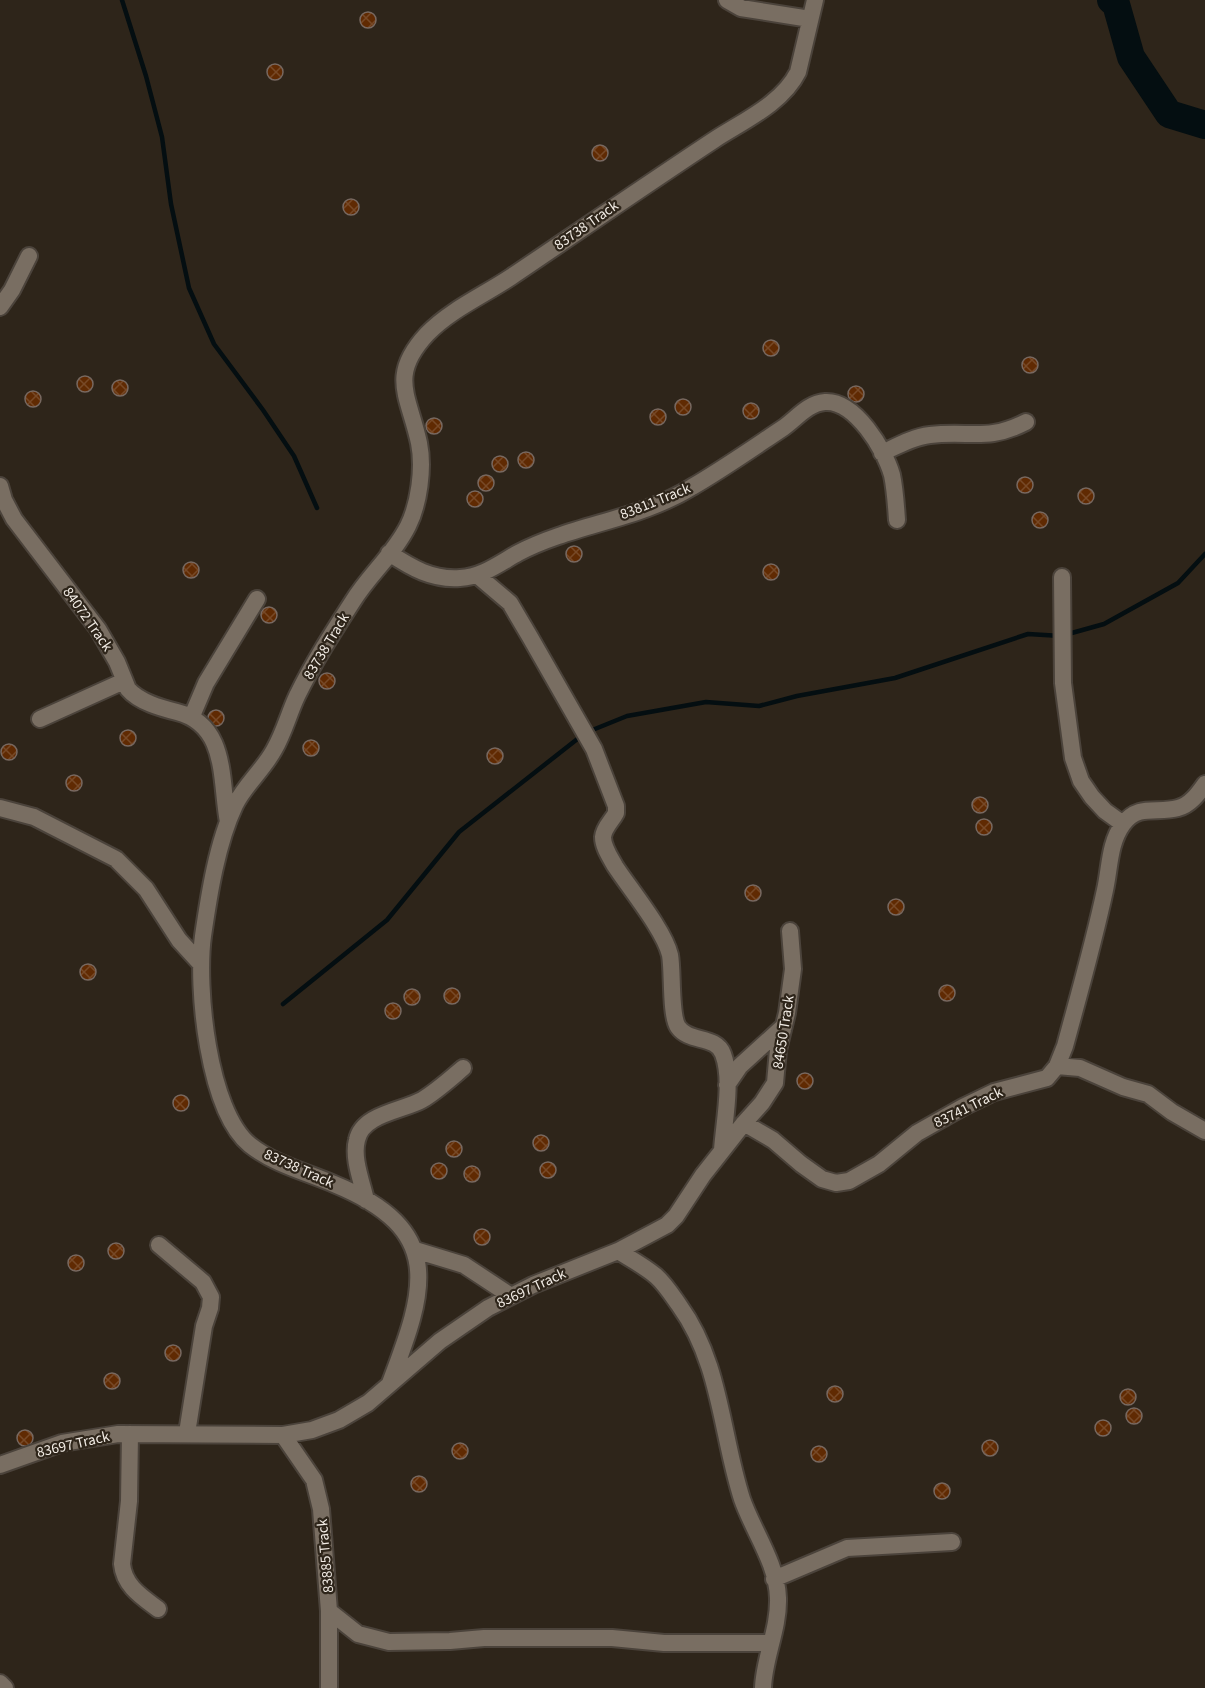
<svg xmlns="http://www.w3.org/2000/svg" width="1205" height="1688" viewBox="0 0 1205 1688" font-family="'Source Sans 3',sans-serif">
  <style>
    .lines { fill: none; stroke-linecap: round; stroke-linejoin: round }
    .stream { stroke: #040e11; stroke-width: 4.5 }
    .river { stroke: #040e11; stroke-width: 28 }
    .building { fill: url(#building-cross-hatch); stroke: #776860; stroke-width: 1.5 }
    .street-casing { stroke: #4b433b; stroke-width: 20 }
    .street { stroke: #796e62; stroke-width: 16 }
    .labels { text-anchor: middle; stroke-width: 4.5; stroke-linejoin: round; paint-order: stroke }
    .street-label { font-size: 15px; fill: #f1ebe4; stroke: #2e251a }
  </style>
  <defs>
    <pattern id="building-cross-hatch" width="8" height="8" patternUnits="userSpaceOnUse" patternTransform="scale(1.5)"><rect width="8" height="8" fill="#602a02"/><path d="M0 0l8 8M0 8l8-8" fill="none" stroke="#774927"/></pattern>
  </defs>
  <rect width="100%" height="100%" fill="#2e251a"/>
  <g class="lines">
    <!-- stream -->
    <path class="stream" d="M122,0l24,76 16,61 9,67 18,84 25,56 49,66 31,46 23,52
      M283,1004l104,-84 72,-88 126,-99 42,-17 79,-14 53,4 38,-10 98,-18 133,-44 33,2 43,-12 74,-41 27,-29"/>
    <!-- river -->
    <path class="river" d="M1111,0l5,4 15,53 38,57 36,11"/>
  </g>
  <!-- building -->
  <path class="building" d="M360 20a8 8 0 1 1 16 0a8 8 0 1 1-16 0Z
    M267 72a8 8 0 1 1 16 0a8 8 0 1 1-16 0Z
    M592 153a8 8 0 1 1 16 0a8 8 0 1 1-16 0Z
    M343 207a8 8 0 1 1 16 0a8 8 0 1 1-16 0Z
    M763 348a8 8 0 1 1 16 0a8 8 0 1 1-16 0Z
    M1022 365a8 8 0 1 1 16 0a8 8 0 1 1-16 0Z
    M77 384a8 8 0 1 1 16 0a8 8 0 1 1-16 0Z
    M112 388a8 8 0 1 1 16 0a8 8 0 1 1-16 0Z
    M848 394a8 8 0 1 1 16 0a8 8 0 1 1-16 0Z
    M25 399a8 8 0 1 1 16 0a8 8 0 1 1-16 0Z
    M675 407a8 8 0 1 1 16 0a8 8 0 1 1-16 0Z
    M743 411a8 8 0 1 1 16 0a8 8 0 1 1-16 0Z
    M650 417a8 8 0 1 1 16 0a8 8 0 1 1-16 0Z
    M426 426a8 8 0 1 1 16 0a8 8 0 1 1-16 0Z
    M518 460a8 8 0 1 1 16 0a8 8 0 1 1-16 0Z
    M492 464a8 8 0 1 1 16 0a8 8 0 1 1-16 0Z
    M478 483a8 8 0 1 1 16 0a8 8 0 1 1-16 0Z
    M1017 485a8 8 0 1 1 16 0a8 8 0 1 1-16 0Z
    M1078 496a8 8 0 1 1 16 0a8 8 0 1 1-16 0Z
    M467 499a8 8 0 1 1 16 0a8 8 0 1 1-16 0Z
    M1032 520a8 8 0 1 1 16 0a8 8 0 1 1-16 0Z
    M566 554a8 8 0 1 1 16 0a8 8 0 1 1-16 0Z
    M183 570a8 8 0 1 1 16 0a8 8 0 1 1-16 0Z
    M763 572a8 8 0 1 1 16 0a8 8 0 1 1-16 0Z
    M261 615a8 8 0 1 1 16 0a8 8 0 1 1-16 0Z
    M319 681a8 8 0 1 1 16 0a8 8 0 1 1-16 0Z
    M208 718a8 8 0 1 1 16 0a8 8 0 1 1-16 0Z
    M120 738a8 8 0 1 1 16 0a8 8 0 1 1-16 0Z
    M303 748a8 8 0 1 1 16 0a8 8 0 1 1-16 0Z
    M1 752a8 8 0 1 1 16 0a8 8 0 1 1-16 0Z
    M487 756a8 8 0 1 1 16 0a8 8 0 1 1-16 0Z
    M66 783a8 8 0 1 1 16 0a8 8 0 1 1-16 0Z
    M972 805a8 8 0 1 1 16 0a8 8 0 1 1-16 0Z
    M976 827a8 8 0 1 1 16 0a8 8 0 1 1-16 0Z
    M745 893a8 8 0 1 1 16 0a8 8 0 1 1-16 0Z
    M888 907a8 8 0 1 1 16 0a8 8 0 1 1-16 0Z
    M80 972a8 8 0 1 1 16 0a8 8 0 1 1-16 0Z
    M939 993a8 8 0 1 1 16 0a8 8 0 1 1-16 0Z
    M444 996a8 8 0 1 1 16 0a8 8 0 1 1-16 0Z
    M404 997a8 8 0 1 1 16 0a8 8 0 1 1-16 0Z
    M385 1011a8 8 0 1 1 16 0a8 8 0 1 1-16 0Z
    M797 1081a8 8 0 1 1 16 0a8 8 0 1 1-16 0Z
    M173 1103a8 8 0 1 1 16 0a8 8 0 1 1-16 0Z
    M533 1143a8 8 0 1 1 16 0a8 8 0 1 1-16 0Z
    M446 1149a8 8 0 1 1 16 0a8 8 0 1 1-16 0Z
    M540 1170a8 8 0 1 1 16 0a8 8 0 1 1-16 0Z
    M431 1171a8 8 0 1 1 16 0a8 8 0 1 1-16 0Z
    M464 1174a8 8 0 1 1 16 0a8 8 0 1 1-16 0Z
    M474 1237a8 8 0 1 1 16 0a8 8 0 1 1-16 0Z
    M108 1251a8 8 0 1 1 16 0a8 8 0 1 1-16 0Z
    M68 1263a8 8 0 1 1 16 0a8 8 0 1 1-16 0Z
    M165 1353a8 8 0 1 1 16 0a8 8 0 1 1-16 0Z
    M104 1381a8 8 0 1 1 16 0a8 8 0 1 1-16 0Z
    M827 1394a8 8 0 1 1 16 0a8 8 0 1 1-16 0Z
    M1120 1397a8 8 0 1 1 16 0a8 8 0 1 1-16 0Z
    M1126 1416a8 8 0 1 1 16 0a8 8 0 1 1-16 0Z
    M1095 1428a8 8 0 1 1 16 0a8 8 0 1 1-16 0Z
    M17 1438a8 8 0 1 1 16 0a8 8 0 1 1-16 0Z
    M982 1448a8 8 0 1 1 16 0a8 8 0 1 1-16 0Z
    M452 1451a8 8 0 1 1 16 0a8 8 0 1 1-16 0Z
    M811 1454a8 8 0 1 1 16 0a8 8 0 1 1-16 0Z
    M411 1484a8 8 0 1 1 16 0a8 8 0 1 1-16 0Z
    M934 1491a8 8 0 1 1 16 0a8 8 0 1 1-16 0Z"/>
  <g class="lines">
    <!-- street casing -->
    <g class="street-casing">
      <path id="street" d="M727,0l14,8 69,11
        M0,307l12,-17 17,-34
        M882,453c15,-7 31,-16 48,-18 40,-5 57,7 96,-13
        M0,486l4,14 10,19 84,110 19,33 11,27c11,13 33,19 49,23 51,13 43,68 51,110
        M389,553c23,15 43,27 71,25 22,-1 40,-15 58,-25 55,-29 121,-33 174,-66 31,-18 61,-39 91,-59 13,-9 25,-25 42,-26 30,-2 60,48 67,73 3,14 4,30 5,45
        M477,575l33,28 20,34 64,112 22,57v7c-4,8 -12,14 -13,24 0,10 7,20 12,29 15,23 49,64 55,89 3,16 0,60 8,72 11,16 38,8 45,27 10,26 1,68 -1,96
        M1062,577l1,106 10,75 8,23 11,16 13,14 18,13
        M192,716l14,-33 51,-84
        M40,719l84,-38
        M0,808l34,9 82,42 30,30 33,51 21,23
        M1057,1066l23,2 43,19 25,7 24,18 33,19
        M727,1085l13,-19 44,-40
        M744,1123l18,-20 13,-20 3,-33 9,-37 6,-44 -3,-38
        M366,1200c-4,-18 -14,-42 -9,-60 5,-26 45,-29 65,-40 15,-9 28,-21 41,-32
        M159,1245l44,37 8,15 -1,11 -6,18 -17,107
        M415,1250l49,15 47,31
        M618,1251c13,8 26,15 38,25 9,8 16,19 23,29 42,58 42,129 63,194 11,32 35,64 36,99 1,31 -14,60 -15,90
        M390,1383c36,-95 56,-153 -56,-199 -28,-12 -60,-20 -84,-39 -42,-34 -54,-158 -47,-209 6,-41 14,-93 32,-131 10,-20 28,-35 39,-55 10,-17 15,-37 23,-54 16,-33 36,-64 56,-95 16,-26 41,-47 55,-75 11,-22 16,-58 11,-83 -10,-47 -31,-67 8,-109 23,-24 57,-39 84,-57 68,-46 135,-92 203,-137 29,-19 68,-36 84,-68l17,-72
        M130,1434l-1,67 -7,63c2,22 20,33 36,45
        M283,1435l31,45 7,29 8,102v77
        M0,1465l62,-22 56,-9 165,1 29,-5 27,-10 29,-17 72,-62 48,-33 45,-23 85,-34 49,-26 9,-9 27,-41 41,-52 29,17 28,24 21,15 14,4 13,-2 30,-17 38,-31 46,-26 31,-15 53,-14 10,-12 8,-20c14,-52 29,-104 40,-156 5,-22 4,-47 18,-66 16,-21 34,-10 55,-16 12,-3 20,-14 27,-24
        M774,1579l73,-31 105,-6
        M329,1611l29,23 31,8 61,-1 34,-3h128l52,5h107
        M0,1683l5,5"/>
    </g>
    <!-- street -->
    <use href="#street" class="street"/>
  </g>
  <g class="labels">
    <!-- street labels -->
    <g class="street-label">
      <text transform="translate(586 225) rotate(-35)" y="5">83738 Track</text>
      <text transform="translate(655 501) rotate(-22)" y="5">83811 Track</text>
      <text transform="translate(88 619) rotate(55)" y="5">84072 Track</text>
      <text transform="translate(326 646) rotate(-59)" y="5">83738 Track</text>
      <text transform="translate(783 1032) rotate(-81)" y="5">84650 Track</text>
      <text transform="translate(968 1107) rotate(-26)" y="5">83741 Track</text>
      <text transform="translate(299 1168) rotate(24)" y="5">83738 Track</text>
      <text transform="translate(531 1288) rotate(-25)" y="5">83697 Track</text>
      <text transform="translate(73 1444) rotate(-13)" y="5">83697 Track</text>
      <text transform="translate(325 1556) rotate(-95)" y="5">83885 Track</text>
    </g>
  </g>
</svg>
